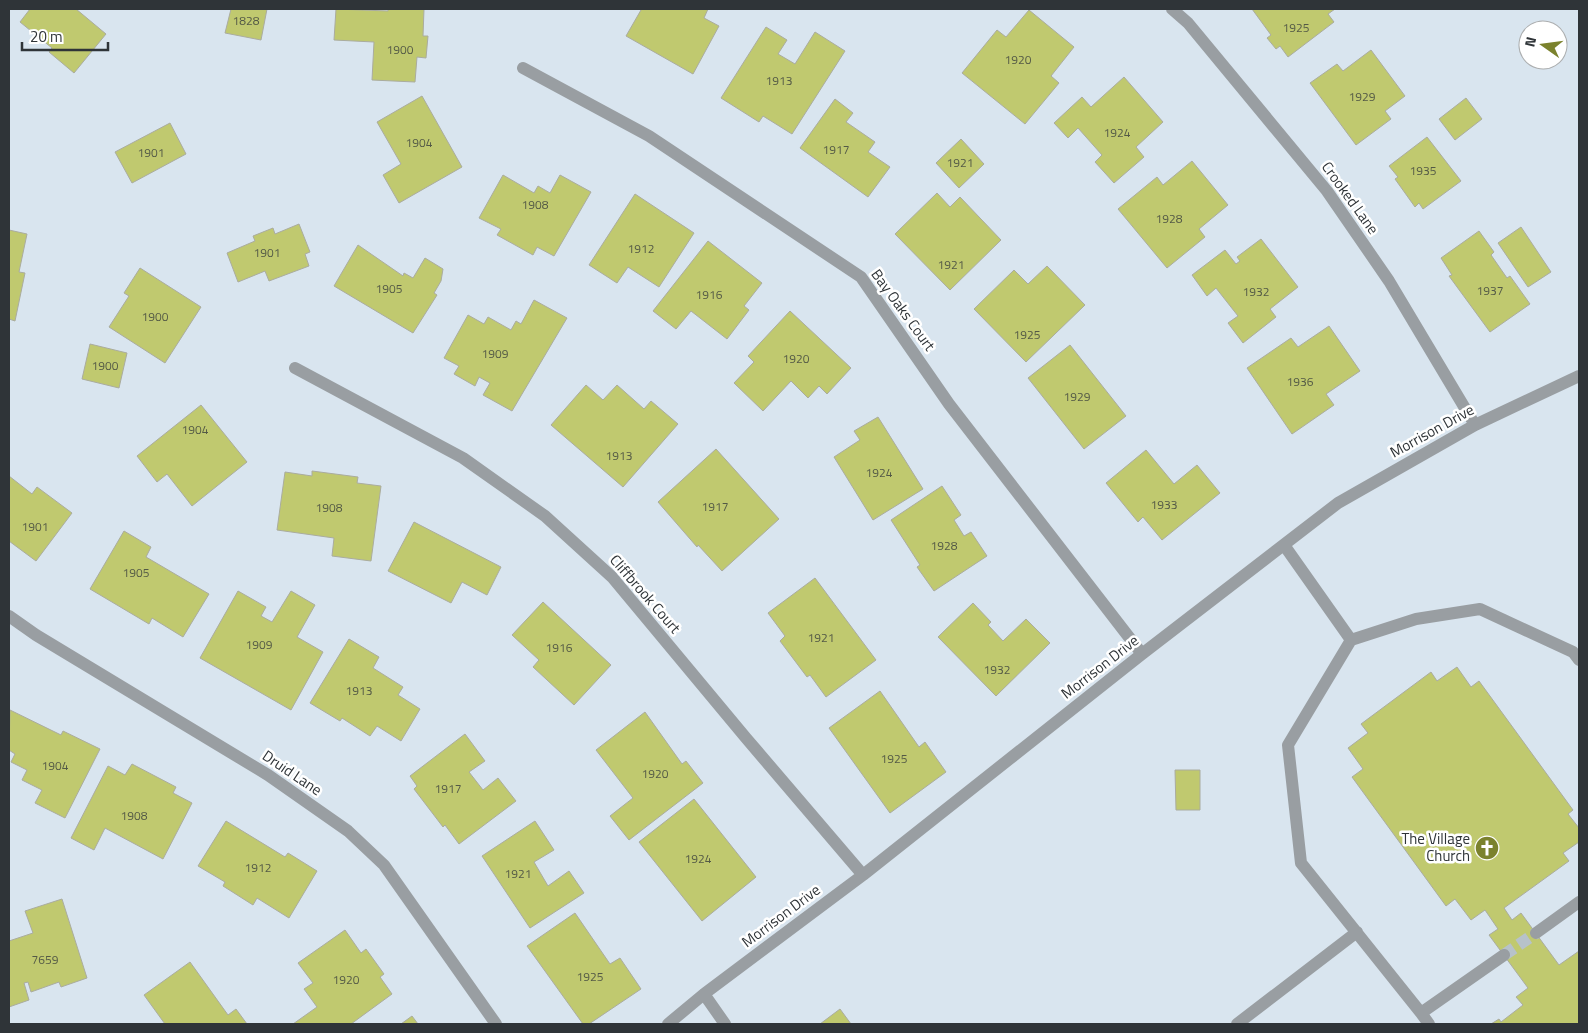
<svg xmlns="http://www.w3.org/2000/svg" width="1588" height="1033" viewBox="0 0 1588 1033" font-family="'Titillium Web',sans-serif">
  <style>
    .building { fill: #c0c96f; stroke: #aaac9f }
    .lines { fill: none; stroke-linecap: round; stroke-linejoin: round }
    .minor-tunnel { stroke: #b7c2ca; stroke-width: 12; stroke-dasharray: 12 6; stroke-linecap: butt }
    .minor { stroke: #999ea2; stroke-width: 12 }
    .labels { text-anchor: middle; stroke-width: 5; stroke-linejoin: round; paint-order: stroke }
    .number-label { font-size: 12px; fill: #535946 }
    .street-label { font-size: 15px; fill: #2f3438; stroke: #fff }
    .poi-label { font-size: 15px; fill: #2f3438; stroke: #fff; text-anchor: end }
  </style>
  <rect width="100%" height="100%" fill="#d9e5ef"/>
  <!-- building -->
  <path class="building" d="M30,9h46l30,25 -32,39 -25,-21 3,-4 -32,-26z
    M231,9h36l-6,31 -36,-7z
    M336,9l52,2v-2h36l-1,27h5l-2,22 -9,-1 -2,25 -43,-2 2,-38 -40,-2z
    M639,9h69l-4,9 15,8 -26,48 -67,-38 15,-26z
    M1252,9h83l-7,5 6,8 -46,35 -8,-11 -4,3 -9,-11 4,-3z
    M1029,10l45,37 -23,29 8,7 -34,41 -63,-51 35,-43 9,7z
    M766,27l21,13 -9,14 17,10 20,-32 30,19 -53,83 -29,-18 -4,6 -38,-24z
    M1371,50l34,46 -20,15 6,8 -35,26 -46,-62 27,-19 6,7z
    M1124,77l39,45 -27,25 8,10 -30,26 -19,-21 7,-7 -24,-27 -10,10 -14,-15 28,-26 9,10z
    M422,96l40,71 -63,36 -16,-28 18,-11 -24,-42z
    M1466,98l16,21 -27,21 -16,-21z
    M835,99l18,14 -7,9 29,20 -7,10 22,15 -22,30 -68,-49z
    M170,123l16,31 -54,29 -17,-31z
    M1427,137l34,44 -38,28 -4,-6 -4,4 -20,-28 3,-2 -9,-11z
    M961,139l23,25 -25,24 -23,-25z
    M1192,161l36,44 -29,24 6,8 -38,31 -49,-59 39,-32 6,8z
    M503,175l31,18 4,-7 12,7 10,-18 31,17 -37,64 -17,-9 -4,8 -36,-20 4,-6 -22,-11z
    M937,193l13,14 10,-10 41,43 -51,50 -55,-56z
    M635,194l59,39 -35,54 -31,-20 -11,16 -28,-18z
    M299,224l11,28 -5,2 4,12 -40,15 -4,-10 -27,11 -11,-29 28,-12 -2,-5 20,-8 2,6z
    M1521,227l30,45 -23,15 -30,-44z
    M9,230l18,4 -8,38 6,1 -10,48 -6,-2z
    M1479,231l15,21 -3,3 16,23 3,-2 20,28 -40,28 -41,-56 3,-1 -11,-17z
    M1261,239l37,48 -28,22 6,8 -33,26 -15,-20 10,-7 -22,-28 -9,8 -15,-21 33,-25 11,14 4,-3 -3,-4z
    M708,241l54,42 -18,23 5,4 -22,29 -36,-28 -15,18 -23,-18z
    M358,245l45,31 1,-3 9,5 12,-20 18,11 -2,12 -7,12 3,2 -24,38 -79,-47z
    M1047,266l38,39 -59,57 -52,-53 40,-39 14,14z
    M140,268l61,39 -36,56 -56,-36 20,-31 -5,-3z
    M534,300l33,18 -55,93 -29,-16 7,-12 -11,-6 -4,9 -21,-12 5,-8 -15,-8 24,-43 16,9 4,-7 23,13 5,-9 5,3z
    M790,311l61,57 -24,26 -8,-8 -11,12 -17,-17 -28,30 -29,-28 20,-21 -6,-6z
    M1329,326l31,45 -34,23 8,11 -42,29 -45,-66 44,-30 7,9z
    M90,344l37,9 -8,35 -37,-9z
    M1070,345l56,71 -42,33 -56,-71z
    M586,385l17,15 14,-15 27,24 7,-8 27,23 -55,63 -72,-62z
    M201,405l46,57 -55,44 -25,-32 -10,8 -20,-26z
    M878,417l45,72 -50,31 -39,-63 26,-17 -6,-9z
    M716,449l63,70 -57,52 -24,-26 -1,2 -39,-45z
    M1146,450l28,34 23,-19 23,28 -58,47 -19,-23 -5,5 -32,-39z
    M312,471l46,6 -1,6 24,3 -10,75 -39,-5 2,-18 -57,-8 8,-58 27,4z
    M9,476l23,18 5,-7 35,26 -36,48 -27,-20z
    M942,486l19,29 -7,5 10,16 7,-4 16,24 -53,35 -17,-24 3,-2 -29,-45z
    M414,522l87,45 -14,28 -25,-13 -11,21 -63,-32z
    M124,531l27,16 -5,10 63,37 -26,43 -31,-19 -3,6 -59,-35z
    M815,578l61,82 -50,37 -16,-22 -3,2 -27,-36 5,-5 -17,-23z
    M238,591l28,16 -5,9 11,6 19,-31 24,14 -18,32 26,15 -32,58 -91,-52z
    M543,602l68,63 -37,40 -41,-38 6,-7 -27,-25z
    M973,603l18,19 -3,3 15,16 23,-22 24,24 -54,53 -58,-59z
    M349,639l30,18 -6,11 30,19 -5,8 22,14 -19,32 -24,-15 -7,10 -28,-18 -2,3 -30,-18z
    M1457,667l14,20 8,-6 94,129 -5,4 11,14v14l-16,11 6,8 -65,47 8,12 9,-7 38,52 20,-14v73h-88l8,-5 2,3 22,-17 -7,-8 12,-9 -39,-53 9,-6 -13,-19 -14,10 -16,-21 -9,7 -94,-129 11,-8 -15,-21 20,-15 -7,-9 70,-52 6,9z
    M880,691l39,56 6,-5 21,30 -56,41 -61,-85z
    M10,710l51,25 2,-4 37,18 -35,69 -30,-15 7,-13 -20,-10 5,-10 -16,-8 4,-8 -6,-4z
    M645,712l37,52 4,-3 17,22 -74,57 -19,-24 23,-18 -37,-48z
    M465,734l20,27 -16,11 14,18 15,-12 18,23 -57,43 -14,-19 -2,2 -29,-38 3,-3 -7,-10z
    M132,764l44,23 -3,6 19,10 -29,56 -58,-31 -11,22 -23,-12 37,-72 17,9z
    M1175,770h25v40h-24z
    M694,799l62,78 -54,44 -63,-79z
    M226,821l59,36 3,-4 29,18 -28,47 -32,-20 -4,7 -30,-19 2,-4 -27,-16z
    M535,821l19,29 -20,12 14,24 21,-15 15,22 -54,35 -48,-72z
    M62,899l25,79 -26,9 -2,-5 -28,10 -3,-10 -4,1 5,17 -20,7v-66l24,-8 -8,-22z
    M575,913l35,51 10,-6 21,31 -52,35h-6l-56,-78z
    M345,930l16,23 5,-4 18,25 -4,3 12,17 -41,30h-58l24,-17 -13,-18 9,-6 -15,-20z
    M190,962l38,53 8,-6 11,15h-82l-21,-29z
    M840,1009l11,15h-31z
    M412,1016l6,8h-17z"/>
  <g class="lines">
    <!-- minor-tunnel -->
    <path class="minor-tunnel" d="M1504,955l32,-22"/>
    <!-- minor -->
    <path class="minor" d="M1172,9l16,14 139,168 62,90 86,144
      M523,68l126,68 212,141 88,127 193,250
      M295,368l168,90 82,58 67,61 134,161 117,137
      M1284,545l67,95 -63,105 13,118 120,150 83,-58
      M9,616l27,19 232,140 80,56 36,34 112,159
      M1351,640l65,-21 64,-10 93,43 6,8
      M1536,933l43,-31
      M704,994l21,30
      M1421,1013l8,11
      M668,1024l36,-30 159,-119 279,-221 196,-151 137,-78 104,-49
      M1237,1024l120,-92"/>
  </g>
  <!-- icons -->
  <defs>
    <g id="church-disc" transform="scale(1.25)"><circle r="9.5" fill="#7b822d" stroke="#fff"/><path d="M-1.2-6h2.4v3.5h3.3v2.4h-3.3V6h-2.4V-.1h-3.3v-2.4h3.3Z" fill="#fff"/></g>
  </defs>
  <g fill-rule="evenodd">
    <use href="#church-disc" x="1487" y="848"/>
  </g>
  <g class="labels">
    <!-- number labels -->
    <g class="number-label">
      <text x="246" y="25">1828</text>
      <text x="1296" y="32">1925</text>
      <text x="400" y="54">1900</text>
      <text x="1018" y="64">1920</text>
      <text x="779" y="85">1913</text>
      <text x="1362" y="101">1929</text>
      <text x="1117" y="137">1924</text>
      <text x="419" y="147">1904</text>
      <text x="836" y="154">1917</text>
      <text x="151" y="157">1901</text>
      <text x="960" y="167">1921</text>
      <text x="1423" y="175">1935</text>
      <text x="535" y="209">1908</text>
      <text x="1169" y="223">1928</text>
      <text x="641" y="253">1912</text>
      <text x="267" y="257">1901</text>
      <text x="951" y="269">1921</text>
      <text x="389" y="293">1905</text>
      <text x="1490" y="295">1937</text>
      <text x="1256" y="296">1932</text>
      <text x="709" y="299">1916</text>
      <text x="155" y="321">1900</text>
      <text x="1027" y="339">1925</text>
      <text x="495" y="358">1909</text>
      <text x="796" y="363">1920</text>
      <text x="105" y="370">1900</text>
      <text x="1300" y="386">1936</text>
      <text x="1077" y="401">1929</text>
      <text x="195" y="434">1904</text>
      <text x="619" y="460">1913</text>
      <text x="879" y="477">1924</text>
      <text x="1164" y="509">1933</text>
      <text x="715" y="511">1917</text>
      <text x="329" y="512">1908</text>
      <text x="35" y="531">1901</text>
      <text x="944" y="550">1928</text>
      <text x="136" y="577">1905</text>
      <text x="821" y="642">1921</text>
      <text x="259" y="649">1909</text>
      <text x="559" y="652">1916</text>
      <text x="997" y="674">1932</text>
      <text x="359" y="695">1913</text>
      <text x="894" y="763">1925</text>
      <text x="55" y="770">1904</text>
      <text x="655" y="778">1920</text>
      <text x="448" y="793">1917</text>
      <text x="134" y="820">1908</text>
      <text x="698" y="863">1924</text>
      <text x="258" y="872">1912</text>
      <text x="518" y="878">1921</text>
      <text x="45" y="964">7659</text>
      <text x="590" y="981">1925</text>
      <text x="346" y="984">1920</text>
    </g>
    <!-- street labels -->
    <g class="street-label">
      <text transform="translate(1350 198) rotate(54)" y="5">Crooked Lane</text>
      <text transform="translate(903 310) rotate(54)" y="5">Bay Oaks Court</text>
      <text transform="translate(1432 431) rotate(-29)" y="5">Morrison Drive</text>
      <text transform="translate(645 594) rotate(49)" y="5">Cliffbrook Court</text>
      <text transform="translate(1100 667) rotate(-38)" y="5">Morrison Drive</text>
      <text transform="translate(292 773) rotate(34)" y="5">Druid Lane</text>
      <text transform="translate(781 916) rotate(-37)" y="5">Morrison Drive</text>
    </g>
    <!-- poi labels -->
    <g class="poi-label">
      <text x="1470" y="844">The Village<tspan x="1470" dy="17">Church</tspan></text>
    </g>
  </g>
  <!-- border -->
  <rect width="1588" height="1033" fill="none" stroke="#2f3438" stroke-width="20"/>
  <!-- north arrow -->
  <g transform="translate(1543 45) rotate(284)"><circle r="24" fill="#ffffff" stroke="#acaeaf"/>
  <path d="M0-4L9 19L0 12L-9 19Z" fill="#7b822d"/>
  <text y="-8" font-size="14" font-weight="bold" text-anchor="middle" fill="#2f3438">N</text>
  </g>
  <!-- scale -->
  <path d="M22 42v8h86v-8" fill="none" stroke="#2f3438" stroke-width="2.5"/>
  <text x="30" y="42" font-size="15" fill="#2f3438" stroke="#ffffff" stroke-width="4" paint-order="stroke">20 m</text>
</svg>
